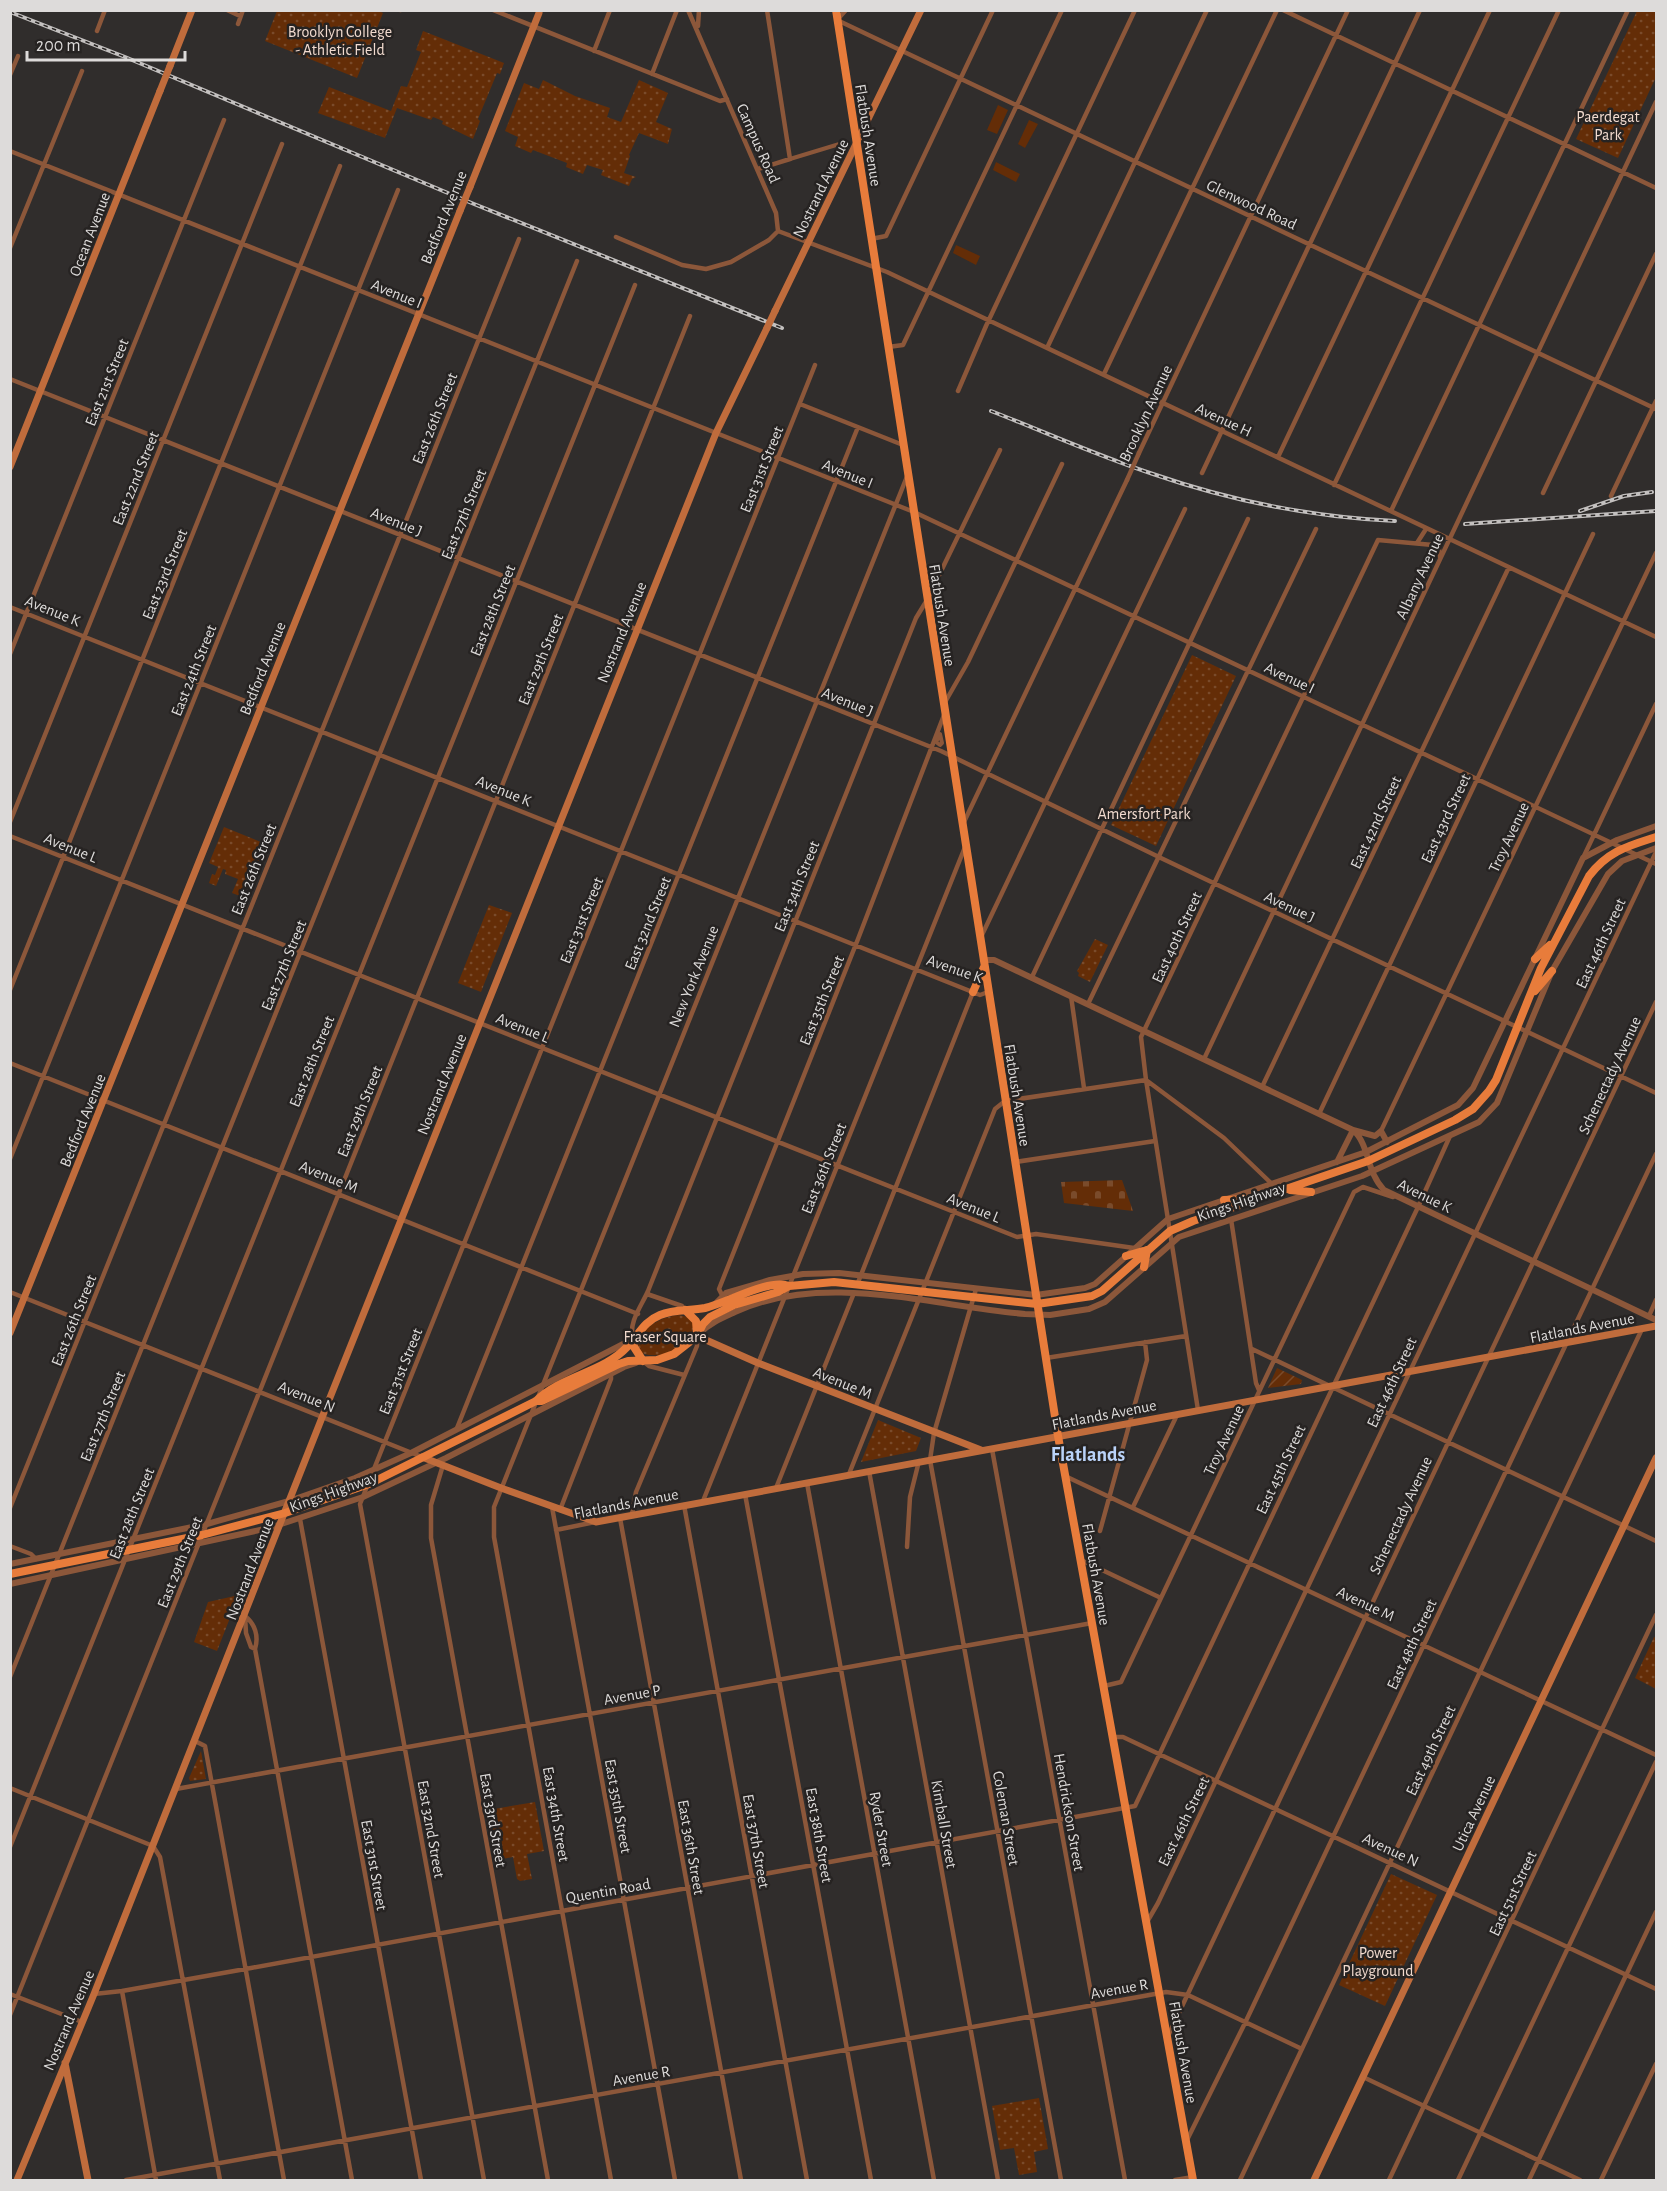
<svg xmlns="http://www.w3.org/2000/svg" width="1667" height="2191" viewBox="0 0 1667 2191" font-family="'Alegreya Sans',sans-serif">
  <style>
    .grass { fill: #642d07 }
    .cemetery { fill: url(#cemetery-stones) }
    .park { fill: url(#park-dots) }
    .garden { fill: url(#garden-furrows) }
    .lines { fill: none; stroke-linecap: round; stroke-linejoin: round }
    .pedestrian { stroke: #8c573a; stroke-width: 4 }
    .minor { stroke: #8c573a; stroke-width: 4.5 }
    .tertiary { stroke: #8c573a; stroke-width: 6 }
    .secondary { stroke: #c06c3c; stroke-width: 7 }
    .primary { stroke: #e87c3b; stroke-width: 8 }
    .rail-casing { stroke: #c3c0bf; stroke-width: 4 }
    .rail { stroke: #262322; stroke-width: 1.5; stroke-dasharray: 4.5; stroke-linecap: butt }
    .minor-bridge { stroke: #8c573a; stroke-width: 4.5 }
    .secondary-bridge { stroke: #c06c3c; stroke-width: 7 }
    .labels { text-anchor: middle; stroke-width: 5; stroke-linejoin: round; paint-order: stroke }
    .park-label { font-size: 16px; fill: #f2dbcf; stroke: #262322 }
    .street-label { font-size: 16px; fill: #dddbda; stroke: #262322 }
    .quarter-label { font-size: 20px; font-weight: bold; fill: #bad3f9; stroke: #262322 }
  </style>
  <defs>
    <pattern id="cemetery-stones" width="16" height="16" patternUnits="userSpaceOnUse" patternTransform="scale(1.5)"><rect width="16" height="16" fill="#642d07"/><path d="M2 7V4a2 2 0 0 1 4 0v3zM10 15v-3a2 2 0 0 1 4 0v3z" fill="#7a4b2b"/></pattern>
    <pattern id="park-dots" width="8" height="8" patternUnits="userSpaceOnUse" patternTransform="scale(1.5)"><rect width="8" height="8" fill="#642d07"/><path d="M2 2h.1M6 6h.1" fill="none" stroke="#7a4b2b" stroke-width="1.8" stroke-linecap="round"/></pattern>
    <pattern id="garden-furrows" width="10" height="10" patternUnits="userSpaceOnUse" patternTransform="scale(1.5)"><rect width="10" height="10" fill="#642d07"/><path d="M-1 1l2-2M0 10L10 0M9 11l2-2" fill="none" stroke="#7a4b2b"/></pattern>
  </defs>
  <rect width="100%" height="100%" fill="#302d2c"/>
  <!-- grass -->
  <path class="grass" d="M998,105l10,5 -11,24 -10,-4z
    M1029,120l9,4 -13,24 -7,-4z
    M996,162l24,12 -4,8 -23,-12z
    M956,245l24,11 -4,9 -23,-12z"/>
  <!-- cemetery -->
  <path class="cemetery" d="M1122,1180l11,31 -69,-8 -3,-21z"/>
  <!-- park -->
  <path class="park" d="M377,10l6,3 -26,65 -92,-37 12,-30z
    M1637,11h19v66l-38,81 -42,-19z
    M423,31l81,32 -4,11 -3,-1 -19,46 2,2 -7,18 -31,-15 1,-3 -10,-4 -2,3 -34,-12 -12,30 -67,-25 11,-26 62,24 10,-25 6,1 14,-35 -5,-2z
    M543,80l32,16 35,12 -3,9 14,5 18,-42 29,13 -12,29 16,7 -4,15 -29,-11 -10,22 1,1 -6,17 12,4 -4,2 -3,7 -28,-11 2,-5 -16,-5 -4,9 -17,-7 1,-4 -34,-13 -2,3 -16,-7 3,-9 -13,-6 19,-48 15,6z
    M1192,655l44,21 -80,170 -45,-21z
    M224,827l44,18 -16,40 -6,-2 -6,13 -8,-3 6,-14 -13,-5 1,-4 -3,-1 -7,17 -7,-3 3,-9 3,1 3,-8 -9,-4z
    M489,905l23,8 -31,79 -23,-9z
    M1095,939l13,6 -18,37 -12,-6 1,-3 -2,-2z
    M679,1315l8,2 6,4c5,25 -38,44 -56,29 0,-21 23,-33 42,-35z
    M878,1420l43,18 -5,13 -55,11z
    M239,1595l-22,56 -23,-9 14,-40z
    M1654,1637l2,1v51l-21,-11z
    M201,1751l5,28 -16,2 -1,-3z
    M535,1802l9,49 -17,3 5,25 -12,2 -3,-2 -4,-22 -16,3 -9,-50z
    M1391,1874l46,21 -52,111 -46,-21z
    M1039,2098l9,51 -14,3 3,20 -18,3 -5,-27 -14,2 -8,-44z"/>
  <!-- garden -->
  <path class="garden" d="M1277,1368l25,12 -1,4 -33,4z"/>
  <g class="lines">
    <!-- pedestrian -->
    <path class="pedestrian" d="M790,159l56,-17
      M940,734l2,9 -2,2 -4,-3z"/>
    <!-- minor -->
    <path class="minor" d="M227,10l13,6
      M400,10h1
      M493,10l227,91 7,-2
      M846,10l-9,10 819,389
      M1283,10l373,178
      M238,24l5,-14
      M698,26l1,-16
      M97,31l8,-21
      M594,51l16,-41
      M652,74l25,-64
      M10,75l8,-19
      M10,151l904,361 742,352
      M758,169l32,-10 -23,-149
      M778,231l109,41 769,365
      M616,237l66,28 24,4 25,-7 38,-22 9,-9 -2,-18 -88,-203
      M871,239l15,-3 107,-226
      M10,248l72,-177
      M888,347l15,-2 159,-335
      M1047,348l160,-338
      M1104,374l173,-364
      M10,379l931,372 222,108 493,234
      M958,391l28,-65 149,-316
      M800,404l103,41
      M1139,453l209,-443
      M1278,457l212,-447
      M1202,473l218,-463
      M1334,485l225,-475
      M1543,493l113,-239
      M1611,496l45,-95
      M1391,511l237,-501
      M1417,543l9,-14
      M10,607l970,388 8,-3
      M10,654l214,-534
      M944,704l24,-42 94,-198
      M10,822l272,-678
      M964,822l163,-342
      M10,836l1007,401 19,-3 98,14
      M1583,858l73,-154
      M981,937l204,-428
      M1032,977l216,-458
      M10,990l330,-824
      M1071,996l13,92
      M1088,1004l228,-475
      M1204,1059l452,-957
      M10,1063l628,251
      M1262,1087l247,-520
      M1319,1114l274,-580
      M1381,1131l275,-578
      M10,1159l388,-969
      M1015,1162l140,-21
      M1231,1219l25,164 3,7
      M857,1285l116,-293
      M976,1289l-42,144 -4,27 131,720
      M10,1292l412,165
      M647,1294l35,12 3,4
      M722,1295l-3,-6 139,-350 86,-224
      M1649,1316l7,-16
      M633,1338c-5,-15 9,-33 15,-47l268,-673 11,-18 73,-150
      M1252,1349l404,192
      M1046,1358l140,-22
      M644,1362l5,4 35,9
      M1198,1410l-52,-330 -5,-43 237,-497 55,5 6,4 1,8
      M457,1428l401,-1001
      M992,1449l133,731
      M443,1465l-12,40v33l117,642
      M869,1471l129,709
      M849,1474l146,-365 10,-8 141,-21 78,58 48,46
      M1065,1476l591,279
      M807,1483l127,697
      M776,1488l78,-195
      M745,1494l126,686
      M703,1501l262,-654
      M684,1505l123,675
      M552,1507l123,673
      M1133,1507l44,-92
      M10,1508l509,-1269
      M560,1510l51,-131v-5
      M632,1514l4,-22 61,-146v-10
      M620,1518l121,662
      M300,1519l121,661
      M556,1530l39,-8
      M1100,1531l47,-171 -2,-18
      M10,1546l21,8 5,5
      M907,1547l3,-50 9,-36
      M1081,1560l80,38
      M245,1616c10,8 14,20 10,33l97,531
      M245,1616l1,17 5,14 4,2
      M10,1677l567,-1416
      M1104,1686l17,-4 233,-490 9,-5 30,10
      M1113,1737h10l533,252
      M195,1741l10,5 79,434
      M10,1788l143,58 7,11 60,323
      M176,1789l916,-166
      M10,1847l625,-1562
      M1147,1922l11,-19 498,-1051
      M122,1991l34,189
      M10,1994l72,28
      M94,1994l28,-3 129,-23 884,-162 283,-599 32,-71
      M10,2015l680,-1699
      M1168,2036l488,-1034
      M1363,2077l217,103
      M1187,2140l58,-117 411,-869
      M126,2180l1040,-188 22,3 114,54
      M484,2180l-124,-676 455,-1139
      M611,2180l-117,-643v-30l414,-1033
      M1175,2180l18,-3
      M1240,2180l402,-851
      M1389,2180l267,-565
      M1458,2180l198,-418
      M1529,2180l127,-268
      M1601,2180l55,-116"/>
    <!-- tertiary -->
    <path class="tertiary" d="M984,960h10l359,170c17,15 13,42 31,60l272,130
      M1353,1130l22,6 6,-5 6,11
      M1337,1162l16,-32
      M713,1306l13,-13 44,-13 33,-6 36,-1 197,22 49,-7 10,-4 73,-65 198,-67 92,-47 15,-17 110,-230 34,-18 39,-14
      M700,1333c10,-10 22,-15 35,-21 89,-41 197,-6 290,2l25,1 39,-6 16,-7 74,-65 183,-61 117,-54 18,-19 55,-132 56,-97 14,-13 34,-13
      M10,1564l197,-40 82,-23 66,-23 56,-25 220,-113
      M10,1584l259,-56 94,-31 83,-39 178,-91 12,-4"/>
    <!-- secondary -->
    <path class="secondary" d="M170,66l22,-56
      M470,187l69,-174
      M775,311l146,-301
      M10,467l150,-376
      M10,1333l450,-1122
      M697,1336l61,27 223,87
      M422,1457l79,31 95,34 1060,-196
      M65,2063l23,117
      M17,2180l77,-186 231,-584 391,-977 51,-105
      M1314,2180l342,-722"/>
    <!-- primary -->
    <path class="primary" d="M836,10l222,1426 135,744
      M1535,959l15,-14
      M1535,991l17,-20
      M973,992l11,-25
      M1290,1190l21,2
      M1224,1200l24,-1
      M1126,1256l17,-5
      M1144,1267l3,-17
      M685,1310l11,11 1,13
      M633,1338l1,9 9,14
      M536,1401h6l77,-37 9,-3 29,-1 17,-6 23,-18 6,-12 7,-7 24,-12 44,-13 11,-6 45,-4 203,22 55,-8 10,-5 68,-60 23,-10 175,-60 87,-41 18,-11 16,-18 7,-11 45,-112 48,-92c19,-25 39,-30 67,-39
      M10,1574l192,-39 83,-22 84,-29 167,-83c25,-25 68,-29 91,-54 12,-12 16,-25 33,-32 14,-6 30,-4 45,-7 22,-5 64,-30 84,-22"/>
    <!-- rail casing -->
    <g class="rail-casing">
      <path id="rail" d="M10,12l115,45 349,147 308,124
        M991,411c54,21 107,45 162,63 78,27 159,43 242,47
        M1580,511l44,-15 28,-4
        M1465,524l191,-13"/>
    </g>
    <!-- rail -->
    <use href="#rail" class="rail"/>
    <!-- minor-bridge -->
    <path class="minor-bridge" d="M1127,480l12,-27"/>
    <!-- secondary-bridge -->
    <path class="secondary-bridge" d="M160,91l10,-25
      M460,211l10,-24
      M767,328l8,-17"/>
  </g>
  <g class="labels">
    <!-- park labels -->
    <g class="park-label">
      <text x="340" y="37">Brooklyn College<tspan x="340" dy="18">- Athletic Field</tspan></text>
      <text x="1608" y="122">Paerdegat<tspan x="1608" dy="18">Park</tspan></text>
      <text x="1144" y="819">Amersfort Park</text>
      <text x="665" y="1342">Fraser Square</text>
      <text x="1378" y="1958">Power<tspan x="1378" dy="18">Playground</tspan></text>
    </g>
    <!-- street labels -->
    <g class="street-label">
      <text transform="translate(869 135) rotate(81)" y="6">Flatbush Avenue</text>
      <text transform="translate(759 143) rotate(66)" y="6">Campus Road</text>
      <text transform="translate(820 188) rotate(-64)" y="6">Nostrand Avenue</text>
      <text transform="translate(1252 204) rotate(25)" y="6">Glenwood Road</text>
      <text transform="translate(443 217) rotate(-68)" y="6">Bedford Avenue</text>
      <text transform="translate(89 234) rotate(-69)" y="6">Ocean Avenue</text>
      <text transform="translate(397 293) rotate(22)" y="6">Avenue I</text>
      <text transform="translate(106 382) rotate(-68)" y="6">East 21st Street</text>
      <text transform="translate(1145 413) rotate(-65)" y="6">Brooklyn Avenue</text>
      <text transform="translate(434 418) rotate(-68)" y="6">East 26th Street</text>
      <text transform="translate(1224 419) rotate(25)" y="6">Avenue H</text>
      <text transform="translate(761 469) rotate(-68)" y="6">East 31st Street</text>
      <text transform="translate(848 473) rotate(22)" y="6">Avenue I</text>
      <text transform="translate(135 478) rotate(-68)" y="6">East 22nd Street</text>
      <text transform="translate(463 514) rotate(-68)" y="6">East 27th Street</text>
      <text transform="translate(397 521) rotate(22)" y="6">Avenue J</text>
      <text transform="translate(164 574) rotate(-68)" y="6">East 23rd Street</text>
      <text transform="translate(1419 576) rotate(-65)" y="6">Albany Avenue</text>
      <text transform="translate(53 610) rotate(22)" y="6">Avenue K</text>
      <text transform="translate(492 610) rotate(-68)" y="6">East 28th Street</text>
      <text transform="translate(943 615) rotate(81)" y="6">Flatbush Avenue</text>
      <text transform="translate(621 632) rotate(-68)" y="6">Nostrand Avenue</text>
      <text transform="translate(540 659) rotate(-68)" y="6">East 29th Street</text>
      <text transform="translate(262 668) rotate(-68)" y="6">Bedford Avenue</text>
      <text transform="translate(193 670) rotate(-68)" y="6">East 24th Street</text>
      <text transform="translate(1290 677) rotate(25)" y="6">Avenue I</text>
      <text transform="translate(848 701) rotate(22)" y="6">Avenue J</text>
      <text transform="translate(504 790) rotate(22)" y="6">Avenue K</text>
      <text transform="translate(1445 818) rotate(-65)" y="6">East 43rd Street</text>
      <text transform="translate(1375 822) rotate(-65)" y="6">East 42nd Street</text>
      <text transform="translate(1508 837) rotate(-65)" y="6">Troy Avenue</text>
      <text transform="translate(71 847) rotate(22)" y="6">Avenue L</text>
      <text transform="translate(253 869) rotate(-68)" y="6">East 26th Street</text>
      <text transform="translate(796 886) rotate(-68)" y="6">East 34th Street</text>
      <text transform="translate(1290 906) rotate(25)" y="6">Avenue J</text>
      <text transform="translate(581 920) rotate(-68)" y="6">East 31st Street</text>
      <text transform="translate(647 923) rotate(-68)" y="6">East 32nd Street</text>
      <text transform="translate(1176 937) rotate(-65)" y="6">East 40th Street</text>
      <text transform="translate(1600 943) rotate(-65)" y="6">East 46th Street</text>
      <text transform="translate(283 965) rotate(-68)" y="6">East 27th Street</text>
      <text transform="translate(955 968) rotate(19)" y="6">Avenue K</text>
      <text transform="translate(693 976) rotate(-68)" y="6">New York Avenue</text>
      <text transform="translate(821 1000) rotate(-68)" y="6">East 35th Street</text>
      <text transform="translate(523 1027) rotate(22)" y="6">Avenue L</text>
      <text transform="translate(311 1061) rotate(-68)" y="6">East 28th Street</text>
      <text transform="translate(1609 1075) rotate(-65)" y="6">Schenectady Avenue</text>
      <text transform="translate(441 1084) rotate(-68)" y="6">Nostrand Avenue</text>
      <text transform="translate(1018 1095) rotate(81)" y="6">Flatbush Avenue</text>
      <text transform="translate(359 1111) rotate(-68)" y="6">East 29th Street</text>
      <text transform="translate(82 1120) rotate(-68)" y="6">Bedford Avenue</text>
      <text transform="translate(823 1168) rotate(-68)" y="6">East 36th Street</text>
      <text transform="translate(329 1176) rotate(22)" y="6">Avenue M</text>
      <text transform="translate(1425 1195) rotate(26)" y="6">Avenue K</text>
      <text transform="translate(1241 1201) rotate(-19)" y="6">Kings Highway</text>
      <text transform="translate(974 1207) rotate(22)" y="6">Avenue L</text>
      <text transform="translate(73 1320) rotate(-68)" y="6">East 26th Street</text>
      <text transform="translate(1582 1327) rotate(-11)" y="6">Flatlands Avenue</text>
      <text transform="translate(400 1371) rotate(-68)" y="6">East 31st Street</text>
      <text transform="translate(843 1382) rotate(22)" y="6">Avenue M</text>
      <text transform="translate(1391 1382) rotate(-65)" y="6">East 46th Street</text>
      <text transform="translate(307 1396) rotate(22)" y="6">Avenue N</text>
      <text transform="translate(1104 1414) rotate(-11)" y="6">Flatlands Avenue</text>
      <text transform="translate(102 1416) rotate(-68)" y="6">East 27th Street</text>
      <text transform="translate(1223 1440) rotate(-65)" y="6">Troy Avenue</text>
      <text transform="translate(1280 1469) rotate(-65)" y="6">East 45th Street</text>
      <text transform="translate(333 1491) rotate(-20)" y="6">Kings Highway</text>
      <text transform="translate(626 1503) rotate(-11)" y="6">Flatlands Avenue</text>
      <text transform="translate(131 1513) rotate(-68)" y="6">East 28th Street</text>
      <text transform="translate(1400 1515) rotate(-65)" y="6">Schenectady Avenue</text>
      <text transform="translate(179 1562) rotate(-68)" y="6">East 29th Street</text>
      <text transform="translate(249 1569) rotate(-69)" y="6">Nostrand Avenue</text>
      <text transform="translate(1097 1574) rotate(80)" y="6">Flatbush Avenue</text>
      <text transform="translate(1366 1603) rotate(25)" y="6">Avenue M</text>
      <text transform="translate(1411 1644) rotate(-65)" y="6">East 48th Street</text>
      <text transform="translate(632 1694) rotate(-10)" y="6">Avenue P</text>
      <text transform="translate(1430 1750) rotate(-65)" y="6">East 49th Street</text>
      <text transform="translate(619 1806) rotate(80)" y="6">East 35th Street</text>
      <text transform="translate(1070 1812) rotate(80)" y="6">Hendrickson Street</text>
      <text transform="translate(1473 1813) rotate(-65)" y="6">Utica Avenue</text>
      <text transform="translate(557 1814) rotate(80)" y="6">East 34th Street</text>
      <text transform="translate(1007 1818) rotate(80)" y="6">Coleman Street</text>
      <text transform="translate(494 1820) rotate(80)" y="6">East 33rd Street</text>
      <text transform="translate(1183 1821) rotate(-64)" y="6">East 46th Street</text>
      <text transform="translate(945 1824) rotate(80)" y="6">Kimball Street</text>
      <text transform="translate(432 1829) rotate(80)" y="6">East 32nd Street</text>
      <text transform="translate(882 1829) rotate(80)" y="6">Ryder Street</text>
      <text transform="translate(820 1835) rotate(80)" y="6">East 38th Street</text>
      <text transform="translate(757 1841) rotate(80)" y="6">East 37th Street</text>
      <text transform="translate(692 1847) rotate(80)" y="6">East 36th Street</text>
      <text transform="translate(1391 1849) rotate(25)" y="6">Avenue N</text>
      <text transform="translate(375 1865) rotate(80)" y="6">East 31st Street</text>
      <text transform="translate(608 1890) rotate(-10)" y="6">Quentin Road</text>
      <text transform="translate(1512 1893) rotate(-65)" y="6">East 51st Street</text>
      <text transform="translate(1119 1988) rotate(-10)" y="6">Avenue R</text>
      <text transform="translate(68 2020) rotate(-67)" y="6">Nostrand Avenue</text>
      <text transform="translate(1184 2052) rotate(80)" y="6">Flatbush Avenue</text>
      <text transform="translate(641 2075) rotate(-10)" y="6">Avenue R</text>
    </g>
    <!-- quarter labels -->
    <g class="quarter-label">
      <text x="1088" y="1461">Flatlands</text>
    </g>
  </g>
  <!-- border -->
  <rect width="1667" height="2191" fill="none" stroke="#dddbda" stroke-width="24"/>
  <!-- scale -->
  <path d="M27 51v9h158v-9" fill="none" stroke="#dddbda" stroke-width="3"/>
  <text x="36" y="51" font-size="18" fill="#dddbda" stroke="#262322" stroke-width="4.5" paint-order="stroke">200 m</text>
</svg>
